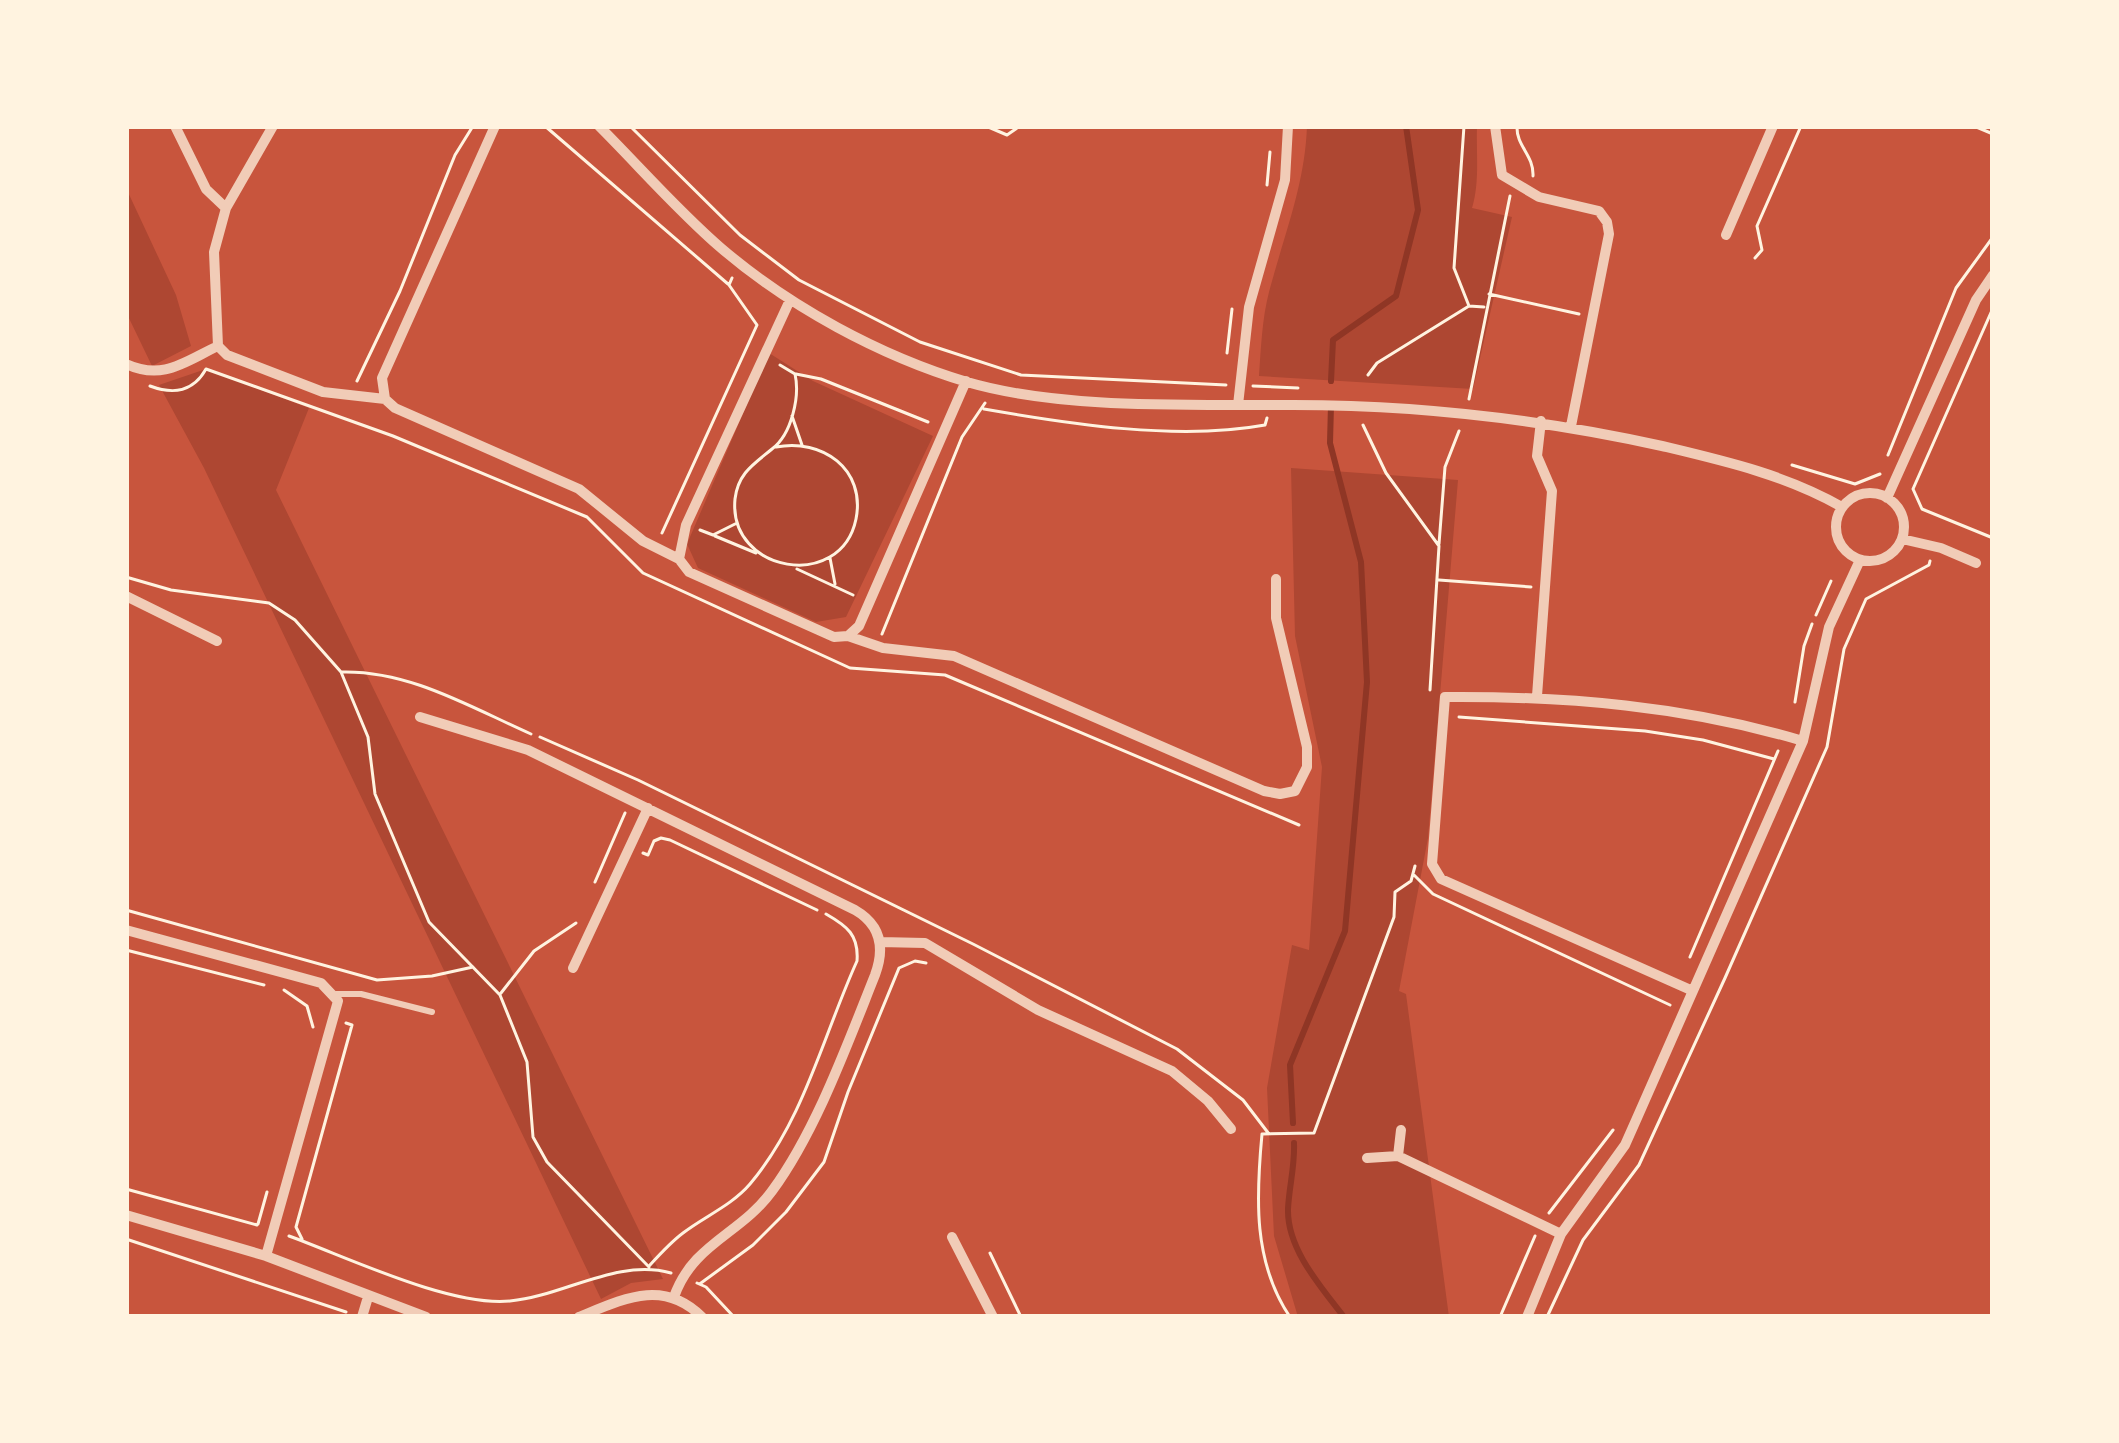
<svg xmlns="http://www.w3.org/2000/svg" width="2119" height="1443" viewBox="0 0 2119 1443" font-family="Arial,sans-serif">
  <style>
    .green { fill: #ae4732 }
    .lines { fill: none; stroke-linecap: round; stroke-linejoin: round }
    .stream { stroke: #8f3625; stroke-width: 6 }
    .path { stroke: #fff3e0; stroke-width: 3 }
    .service { stroke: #f1ccb7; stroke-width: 6 }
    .minor { stroke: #f1ccb7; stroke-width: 10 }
  </style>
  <rect width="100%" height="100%" fill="#c8553d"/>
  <!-- green -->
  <path class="green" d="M1307,126h170c-1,28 3,55 -5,82l40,9 -39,172 -214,-13c2,-28 3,-57 10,-84 15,-57 36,-107 38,-166z
    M126,188l50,107 15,51 -39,20 -26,-54z
    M769,353l44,28 120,55 -87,181 -30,5 -118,-54 -11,-24z
    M206,369l103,39 -33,82 387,789 -32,4 -30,16 -397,-831 -45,-83z
    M1291,468l167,12 -30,358 -29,153 7,3 43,323h-151l-24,-81 -7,-148 25,-143 17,5 13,-183 -27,-131z"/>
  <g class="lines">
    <!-- stream -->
    <path class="stream" d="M1331,381l2,-41 63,-44 22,-86 -12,-84
      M1293,1123l-3,-58 55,-134 22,-249 -6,-120 -31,-119 1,-38
      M1294,1143c1,23 -5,44 -6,66 -1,40 33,78 56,108"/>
    <!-- path -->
    <path class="path" d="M545,126l183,158
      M630,126l110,109 59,45 121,62 101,33 205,10
      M986,126l21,9 13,-9
      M1464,126l-10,142 15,38
      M1517,126c-1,20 17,29 16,50
      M1974,126l19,8
      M1267,185l3,-33
      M1755,258l7,-8 -5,-24 44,-100
      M1489,294l90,20
      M1993,308l-80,181 9,20 71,29
      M1227,353l5,-44
      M796,374l25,5 107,43
      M1368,375l9,-12 92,-57 15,1
      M357,381l43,-90 55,-136 18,-29
      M150,386c24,9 43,6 56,-17l187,67 194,81 56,56 207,95 95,7 354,150
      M1253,386l45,2
      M1469,399l41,-203
      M984,409c86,15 194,32 281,16l2,-7
      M792,416l10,29
      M1363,425l23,48 53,73 -9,144
      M776,447c46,-9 90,22 80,72 -15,73 -128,54 -121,-20 3,-26 19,-35 37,-50 20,-15 28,-53 23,-75l-15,-9
      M1888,455l68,-167 37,-51
      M1792,465l63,19 25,-10
      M700,530l13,5 22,-11
      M662,533l95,-208 -28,-40 3,-7
      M715,536l41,17
      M1439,544l6,-77 14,-36
      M830,558l5,26
      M797,569l56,26
      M126,577l45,13 98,13 26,17 46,52 27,65 7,57 54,128 71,73 27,67 6,75 14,25 102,105
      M1439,580l92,7
      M1816,615l15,-34
      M882,634l80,-197 23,-34
      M341,672c68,-2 129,35 190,62
      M1795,702l9,-56 8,-22
      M1459,717l186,14 58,9 71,19
      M540,737l98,43 335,164 204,105 66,51 26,34
      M643,853l5,2 6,-14 7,-3 9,2 147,70
      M1414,875l19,19 237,111
      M595,882l30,-69
      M126,910l251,70 55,-4 41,-9
      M126,950l138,35
      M1690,957l88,-206
      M284,990l23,16 6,21
      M501,993l33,-42 42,-28
      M126,1189l131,36
      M1549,1213l64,-83
      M258,1224l9,-32
      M289,1236c58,21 161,71 221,65 54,-5 107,-43 161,-28
      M126,1239l220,73
      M302,1239l-6,-12 56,-202 -6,-2
      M990,1253l31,64
      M650,1265c10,-11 21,-23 33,-32 22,-17 48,-27 67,-49 54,-64 73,-148 107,-223 2,-26 -10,-35 -31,-47
      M697,1283l9,4 28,30
      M701,1283l52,-38 33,-33 38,-50 24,-70 51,-124 16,-7 11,2
      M1290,1317c-37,-55 -34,-119 -28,-183l52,-1 80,-216 1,-25 16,-11 4,-15
      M1500,1317l35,-81
      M1547,1317l36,-77 56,-75 86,-187 102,-231 17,-98 22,-50 63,-34 1,-4"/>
    <!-- service -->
    <path class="service" d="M336,994h25l71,18"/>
    <!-- minor -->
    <path class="minor" d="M175,126l31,63 20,19
      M495,126l-113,252 3,21 10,9 184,81 64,52 36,18
      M599,126c40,40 79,85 122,122 69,59 159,108 246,134 95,28 226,22 326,23 124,0 247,14 369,41 63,15 124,29 180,61
      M1495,126l7,49 37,22 60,14 8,11 2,12 -38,192
      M1726,235l47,-109
      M790,300l-104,225 -7,34 10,13 145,65 14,-1 11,-10 107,-245
      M218,346l9,9 96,37 62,7
      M126,364c37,17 58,-2 92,-18l-4,-94 12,-44 47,-82
      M1238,405l11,-98 36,-127 3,-54
      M1836 527a34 34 0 1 1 68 0a34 34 0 1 1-68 0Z
      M1887,498l89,-198 17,-25
      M1902,539l39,9 35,15
      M126,596l91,45
      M848,636l35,12 71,8 310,135 16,3 15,-3 12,-24v-20l-31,-129v-39
      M1537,696l15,-205 -15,-35 4,-35
      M420,717l108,33 327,160c26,15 30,38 20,65 -28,70 -59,156 -103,216 -32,44 -79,52 -98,106
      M126,930l195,53 17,18 -72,255
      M880,942l45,1 113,67 134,61 36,30 23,28
      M573,968l75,-160
      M1693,991l-252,-112 -9,-15 13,-167c121,-1 241,9 358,44
      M1398,1156l3,-26
      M1367,1158l31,-2 163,78
      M126,1215l140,41 160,61
      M952,1237l41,80
      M362,1317l6,-20
      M579,1317c44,-18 84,-39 123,0
      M1527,1317l34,-83 64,-89 12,-27 166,-377 26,-114 31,-67"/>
  </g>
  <!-- border -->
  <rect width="2119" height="1443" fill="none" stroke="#fff3e0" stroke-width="258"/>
</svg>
